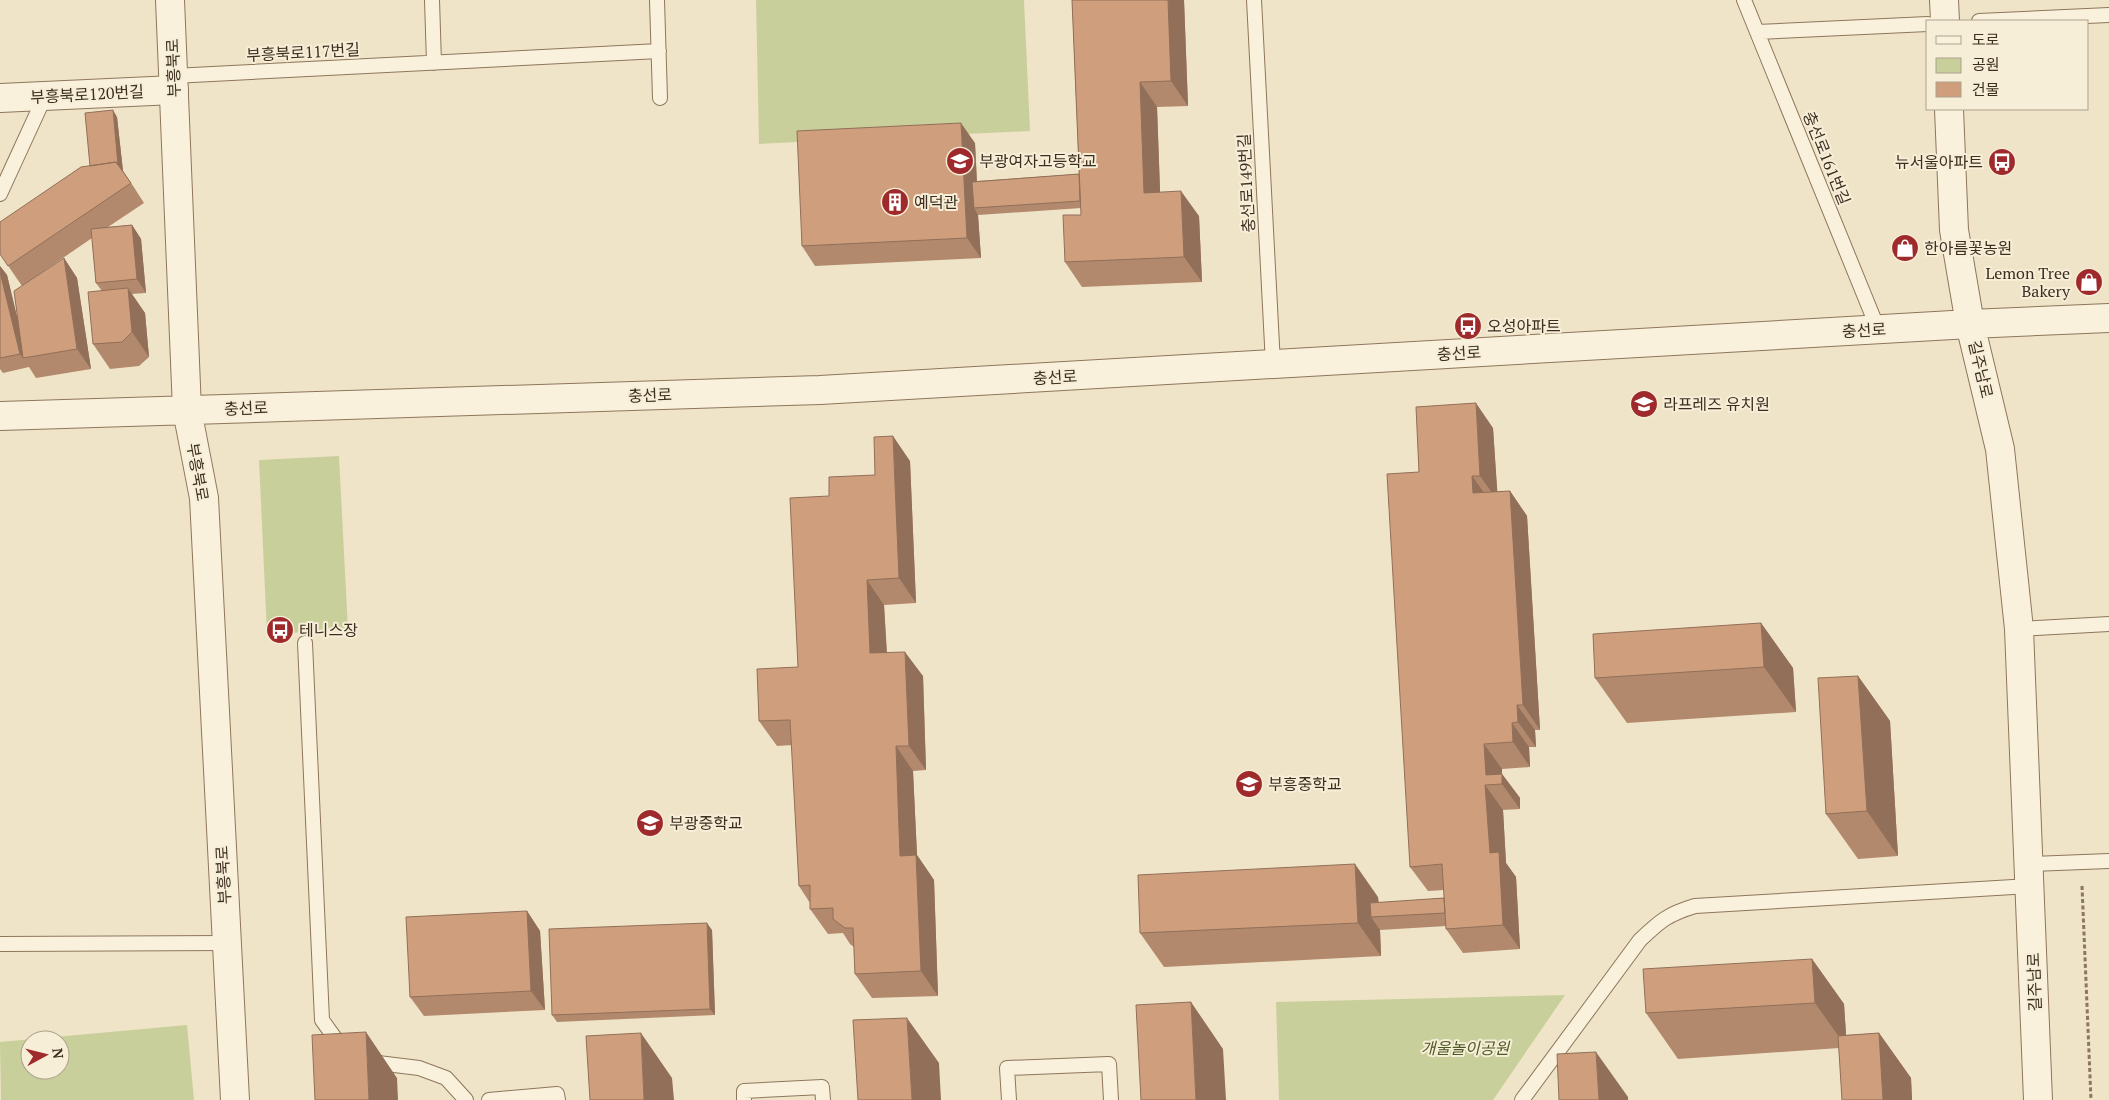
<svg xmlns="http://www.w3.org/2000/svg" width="2109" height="1100" viewBox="0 0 2109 1100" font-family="'PT Serif','Noto Sans KR',serif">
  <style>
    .green { fill: #c9cf9b; fill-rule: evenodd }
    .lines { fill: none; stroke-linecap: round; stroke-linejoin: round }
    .service-casing { stroke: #8d765c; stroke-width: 16 }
    .minor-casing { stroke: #8d765c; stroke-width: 30 }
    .tertiary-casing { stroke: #8d765c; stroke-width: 30 }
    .path { stroke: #8d765c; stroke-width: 3; stroke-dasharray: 4 2.5; stroke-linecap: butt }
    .service { stroke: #faf1dc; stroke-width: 14 }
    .minor { stroke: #faf1dc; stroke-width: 28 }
    .tertiary { stroke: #faf1dc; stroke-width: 28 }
    .wall { fill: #b2896c }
    .shaded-wall { fill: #916f58 }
    .building { fill: #cf9f7d; stroke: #916f58 }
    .labels { text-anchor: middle; stroke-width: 4; stroke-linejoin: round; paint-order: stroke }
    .street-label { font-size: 16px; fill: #3d2e20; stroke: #f7eed8 }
    .poi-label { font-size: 16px; fill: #3d2e20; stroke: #f7eed8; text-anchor: start }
    .park-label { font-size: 16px; font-style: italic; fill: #4d5a26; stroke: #f7eed8 }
  </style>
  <rect width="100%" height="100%" fill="#f0e4c8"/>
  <!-- green -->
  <path class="green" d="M756,0h268l6,131 -271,13z
    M339,456l9,174 -81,4 -8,-174z
    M1565,995l-72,105h-214l-3,-98z
    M187,1025l7,75h-193l-1,-58zM30,1040h30v30h-30z"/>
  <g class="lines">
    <!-- service casing -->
    <g class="service-casing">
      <path id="service" d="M432,0l2,63
        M657,0l3,98
        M1254,0l19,364
        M1744,0l134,329
        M1979,21l130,-6
        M1757,32l171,-8
        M173,76l486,-25
        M0,194l45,-98
        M2019,629l90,-5
        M305,643l17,377 20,28
        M2029,864l80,-3
        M0,944l227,-1
        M370,1062l49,6 27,10 20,22
        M489,1100l68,-6 1,6
        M744,1100v-9l78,-4 1,13
        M1009,1100l-2,-32 102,-4 2,36
        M1522,1100l118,-160c20,-19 28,-26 55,-34l335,-20"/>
    </g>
    <!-- minor casing -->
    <g class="minor-casing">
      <path id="minor" d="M0,98l174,-8"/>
    </g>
    <!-- tertiary casing -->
    <g class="tertiary-casing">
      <path id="tertiary" d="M170,0l17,410 17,88 31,602
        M1944,0l1,21
        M1949,109l5,121 16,94 30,125 19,180 19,471
        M0,416l820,-26 1150,-66 139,-6"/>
    </g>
    <!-- path -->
    <path class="path" d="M2082,886l9,214"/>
    <!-- service -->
    <use href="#service" class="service"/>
    <!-- minor -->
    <use href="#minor" class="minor"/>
    <!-- tertiary -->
    <use href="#tertiary" class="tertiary"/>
  </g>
  <!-- wall -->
  <path class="wall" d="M1072,0h112l4,106 -31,1 3,85 39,24 3,66 -120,5 -17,-25 16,-47v-7l-103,7 3,43 -166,8 -13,-20 173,-103 2,38 102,-7z
    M117,117l6,54 21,32 -36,24 24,-2 9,14 5,54 -15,1 14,19 4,44 -10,9 -29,3 -17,-25 9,-53 -6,-8 -4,-45 -70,48 -22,-32 90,-88z
    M64,258l13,20 14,91 -55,9 -7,-11 -26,6 -3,-4v-103l7,9 11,46z
    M1493,428l4,64 13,-1 17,25 13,214h-5l1,17h-7l1,20 -28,2v5l18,24v11l-17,1 3,53 10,14 4,72 -57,4 -17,-24v-3l-66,4 1,26 -217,11 -24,-34 238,-36 1,6 65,-5v-8l-16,1 -18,-24 9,-395z
    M910,461l6,142 -32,2 3,47 36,24 3,94 -13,1 4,84 17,25 4,116 -66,2 -17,-24 -1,-27 -4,-3 -7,-11 -15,1 -18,-25v-6l-11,-17 -7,-141 -15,1 -18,-25 39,-54 31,-171z
    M1761,623l32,45 3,44 -169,11 -32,-45z
    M1858,676l32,45 8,135 -40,3 -32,-45z
    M527,911l13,20 5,79 -121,6 -14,-19z
    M712,930l3,85 -158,7 -5,-7z
    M1812,959l32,45 2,31 33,-2 32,45 1,22h-70l-3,-52 -161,11 -32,-46z"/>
  <!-- shaded-wall -->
  <path class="shaded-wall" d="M1168,0h16l4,106 -17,-25z
    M1140,82l17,25 4,110 -17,-24z
    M113,110l4,7 6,54 21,32 -21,-31 -4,1z
    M961,123l14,20 3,65h-4l4,7 3,43 -14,-20z
    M1181,191l18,25 3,66 -18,-25z
    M132,225l9,14 5,54 -9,-14z
    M64,258l13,20 14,91 -14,-20z
    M0,266l7,9 20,83h-4l-3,-4 -20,-82z
    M128,288l17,25 4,44 -17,-25z
    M1476,403l17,25 5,73 -18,-25z
    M893,436l17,25 6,142 -17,-25z
    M1472,476l18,25 -17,-8z
    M1510,491l17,25 13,214 -17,-25z
    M867,580l17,25 4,73 -18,-25z
    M1761,623l32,45 3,44 -32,-45z
    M905,652l18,24 3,94 -17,-24z
    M1858,676l32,45 8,135 -31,-45z
    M1517,705l18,25 1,17 -18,-25z
    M1512,723l17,24 1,20 -17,-25z
    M1484,744l18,25v15l-16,-9z
    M896,746l17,25 4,84 17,25 4,116 -17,-25 -21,-115z
    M1502,774l18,24v11l-18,-25z
    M1485,785l18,25 3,53 10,14 4,72 -17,-24 -13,-72z
    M1355,864l23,33 1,20h-8l9,13 1,26 -23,-33z
    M527,911l13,20 5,79 -14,-19z
    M707,923l5,7 3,85 -5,-6z
    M1812,959l32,45 3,44 -32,-45z
    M1191,1002l32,47 3,51h-30z
    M907,1018l32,45 2,37h-29z
    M366,1032l31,46 1,22h-29z
    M641,1033l31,45 2,22h-30z
    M1879,1033l32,45 1,22h-29z
    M1596,1052l32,45v3h-29z"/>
  <!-- building -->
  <path class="building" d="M1072,0h96l3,81 -31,1 4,111 37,-2 3,66 -119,5 -2,-47h18z
    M113,110l5,55 -2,-3 -26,4 -5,-53z
    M961,123l6,115 -165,8 -5,-115z
    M116,162l15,21 -123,83 -8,-12v-32l81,-55z
    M1079,174l1,27 -106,7 -2,-26z
    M132,225l5,54 -41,4 -5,-54z
    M64,258l13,91 -54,9 -9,-67z
    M0,272l20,82 -20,4z
    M128,288l4,44 -10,10 -29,2 -5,-52z
    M1476,403l4,73h-8l1,17 37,-2 13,214h-6l1,17 -6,1 1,19 -29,2 2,31 16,-1v10l-17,1 5,68 9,-1 4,73 -57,4 -4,-65 -32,3 -23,-393 32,-2 -3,-65z
    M893,436l6,142 -32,2 3,73 35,-1 4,94h-13l4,110 16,-1 5,116 -66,3 -2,-46h-8l-12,-9v-11l-23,1v-24l-11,1 -9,-166 -31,1 -2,-52 41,-2 -8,-169 39,-2v-19l46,-2 -1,-38z
    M1761,623l3,44 -169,11 -2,-44z
    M1858,676l9,135 -41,3 -8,-136z
    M1355,864l3,59 -218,10 -2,-58z
    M1444,898l1,15 -74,4 -1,-14z
    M527,911l4,80 -121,6 -4,-80z
    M707,923l3,86 -158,6 -3,-86z
    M1812,959l3,44 -169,10 -3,-44z
    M1191,1002l5,98h-55l-5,-95z
    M907,1018l5,82h-54l-5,-80z
    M366,1032l3,68h-54l-3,-65z
    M641,1033l3,67h-54l-4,-64z
    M1879,1033l4,67h-41l-4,-64z
    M1596,1052l3,48h-40l-2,-46z"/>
  <!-- icons -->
  <defs>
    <g id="school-disc" transform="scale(1.4375)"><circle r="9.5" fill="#9e2a2b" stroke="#f7eed8"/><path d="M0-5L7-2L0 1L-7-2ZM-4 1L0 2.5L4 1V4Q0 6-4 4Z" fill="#fff"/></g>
    <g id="bus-disc" transform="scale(1.4375)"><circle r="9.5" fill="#9e2a2b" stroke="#f7eed8"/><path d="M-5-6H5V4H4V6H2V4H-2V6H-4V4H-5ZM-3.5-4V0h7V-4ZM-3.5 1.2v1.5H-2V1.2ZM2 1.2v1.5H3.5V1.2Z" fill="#fff"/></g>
    <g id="building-disc" transform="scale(1.4375)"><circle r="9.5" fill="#9e2a2b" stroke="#f7eed8"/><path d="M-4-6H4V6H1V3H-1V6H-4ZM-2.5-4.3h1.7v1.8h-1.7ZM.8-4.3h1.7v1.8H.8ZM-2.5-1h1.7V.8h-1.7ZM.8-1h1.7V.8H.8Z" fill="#fff"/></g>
    <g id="shop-disc" transform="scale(1.4375)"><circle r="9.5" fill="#9e2a2b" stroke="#f7eed8"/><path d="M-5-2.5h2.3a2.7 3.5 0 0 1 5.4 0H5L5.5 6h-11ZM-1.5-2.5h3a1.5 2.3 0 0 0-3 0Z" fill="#fff"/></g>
  </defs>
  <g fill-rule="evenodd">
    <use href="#school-disc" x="960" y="161"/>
    <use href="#bus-disc" x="2002" y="162"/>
    <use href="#building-disc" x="895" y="202"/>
    <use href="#shop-disc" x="1905" y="248"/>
    <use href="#shop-disc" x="2089" y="282"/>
    <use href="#bus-disc" x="1468" y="326"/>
    <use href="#school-disc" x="1644" y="404"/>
    <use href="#bus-disc" x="280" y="630"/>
    <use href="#school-disc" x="1249" y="784"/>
    <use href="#school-disc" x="650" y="823"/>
  </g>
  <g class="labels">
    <!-- street labels -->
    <g class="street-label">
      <text transform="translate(303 52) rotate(-3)" y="6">부흥북로117번길</text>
      <text transform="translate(173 68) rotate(-92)" y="6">부흥북로</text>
      <text transform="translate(87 94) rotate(-3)" y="6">부흥북로120번길</text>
      <text transform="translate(1827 158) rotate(68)" y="6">충선로161번길</text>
      <text transform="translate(1246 183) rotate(-93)" y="6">충선로149번길</text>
      <text transform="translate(1864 330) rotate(-3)" y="6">충선로</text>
      <text transform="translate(1459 353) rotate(-3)" y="6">충선로</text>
      <text transform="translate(1981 369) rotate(77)" y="6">길주남로</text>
      <text transform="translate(1055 377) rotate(-3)" y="6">충선로</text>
      <text transform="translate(650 395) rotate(-2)" y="6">충선로</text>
      <text transform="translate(246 408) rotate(-2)" y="6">충선로</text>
      <text transform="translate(198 472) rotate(80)" y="6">부흥북로</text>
      <text transform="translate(223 875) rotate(-93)" y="6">부흥북로</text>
      <text transform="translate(2034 982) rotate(-92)" y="6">길주남로</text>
    </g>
    <!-- poi labels -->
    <g class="poi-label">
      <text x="979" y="167">부광여자고등학교</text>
      <text x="1983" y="168" text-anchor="end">뉴서울아파트</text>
      <text x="914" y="208">예덕관</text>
      <text x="1924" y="254">한아름꽃농원</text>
      <text x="2070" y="279" text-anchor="end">Lemon Tree<tspan x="2070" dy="18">Bakery</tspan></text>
      <text x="1487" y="332">오성아파트</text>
      <text x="1663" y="410">라프레즈 유치원</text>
      <text x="299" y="636">테니스장</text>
      <text x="1268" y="790">부흥중학교</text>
      <text x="669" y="829">부광중학교</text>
    </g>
    <!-- park labels -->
    <g class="park-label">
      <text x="1465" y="1054">개울놀이공원</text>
    </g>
  </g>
  <!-- legend -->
  <rect x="1926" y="20" width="162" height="90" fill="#f7eed8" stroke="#ada18e"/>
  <rect x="1936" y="36" width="25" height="8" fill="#faf1dc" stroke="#ada18e"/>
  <text x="1972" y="45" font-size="15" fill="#3d2e20">도로</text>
  <rect x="1936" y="58" width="25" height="15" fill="#c9cf9b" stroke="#ada18e"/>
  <text x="1972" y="70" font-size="15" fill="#3d2e20">공원</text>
  <rect x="1936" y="82" width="25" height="15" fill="#cf9f7d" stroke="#ada18e"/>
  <text x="1972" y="95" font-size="15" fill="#3d2e20">건물</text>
  <!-- north arrow -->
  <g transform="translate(45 1055) rotate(83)"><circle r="24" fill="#f7eed8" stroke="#ada18e"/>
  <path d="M0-4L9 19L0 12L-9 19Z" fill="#9e2a2b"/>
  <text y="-8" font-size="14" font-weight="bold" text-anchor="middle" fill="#3d2e20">N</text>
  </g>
</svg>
